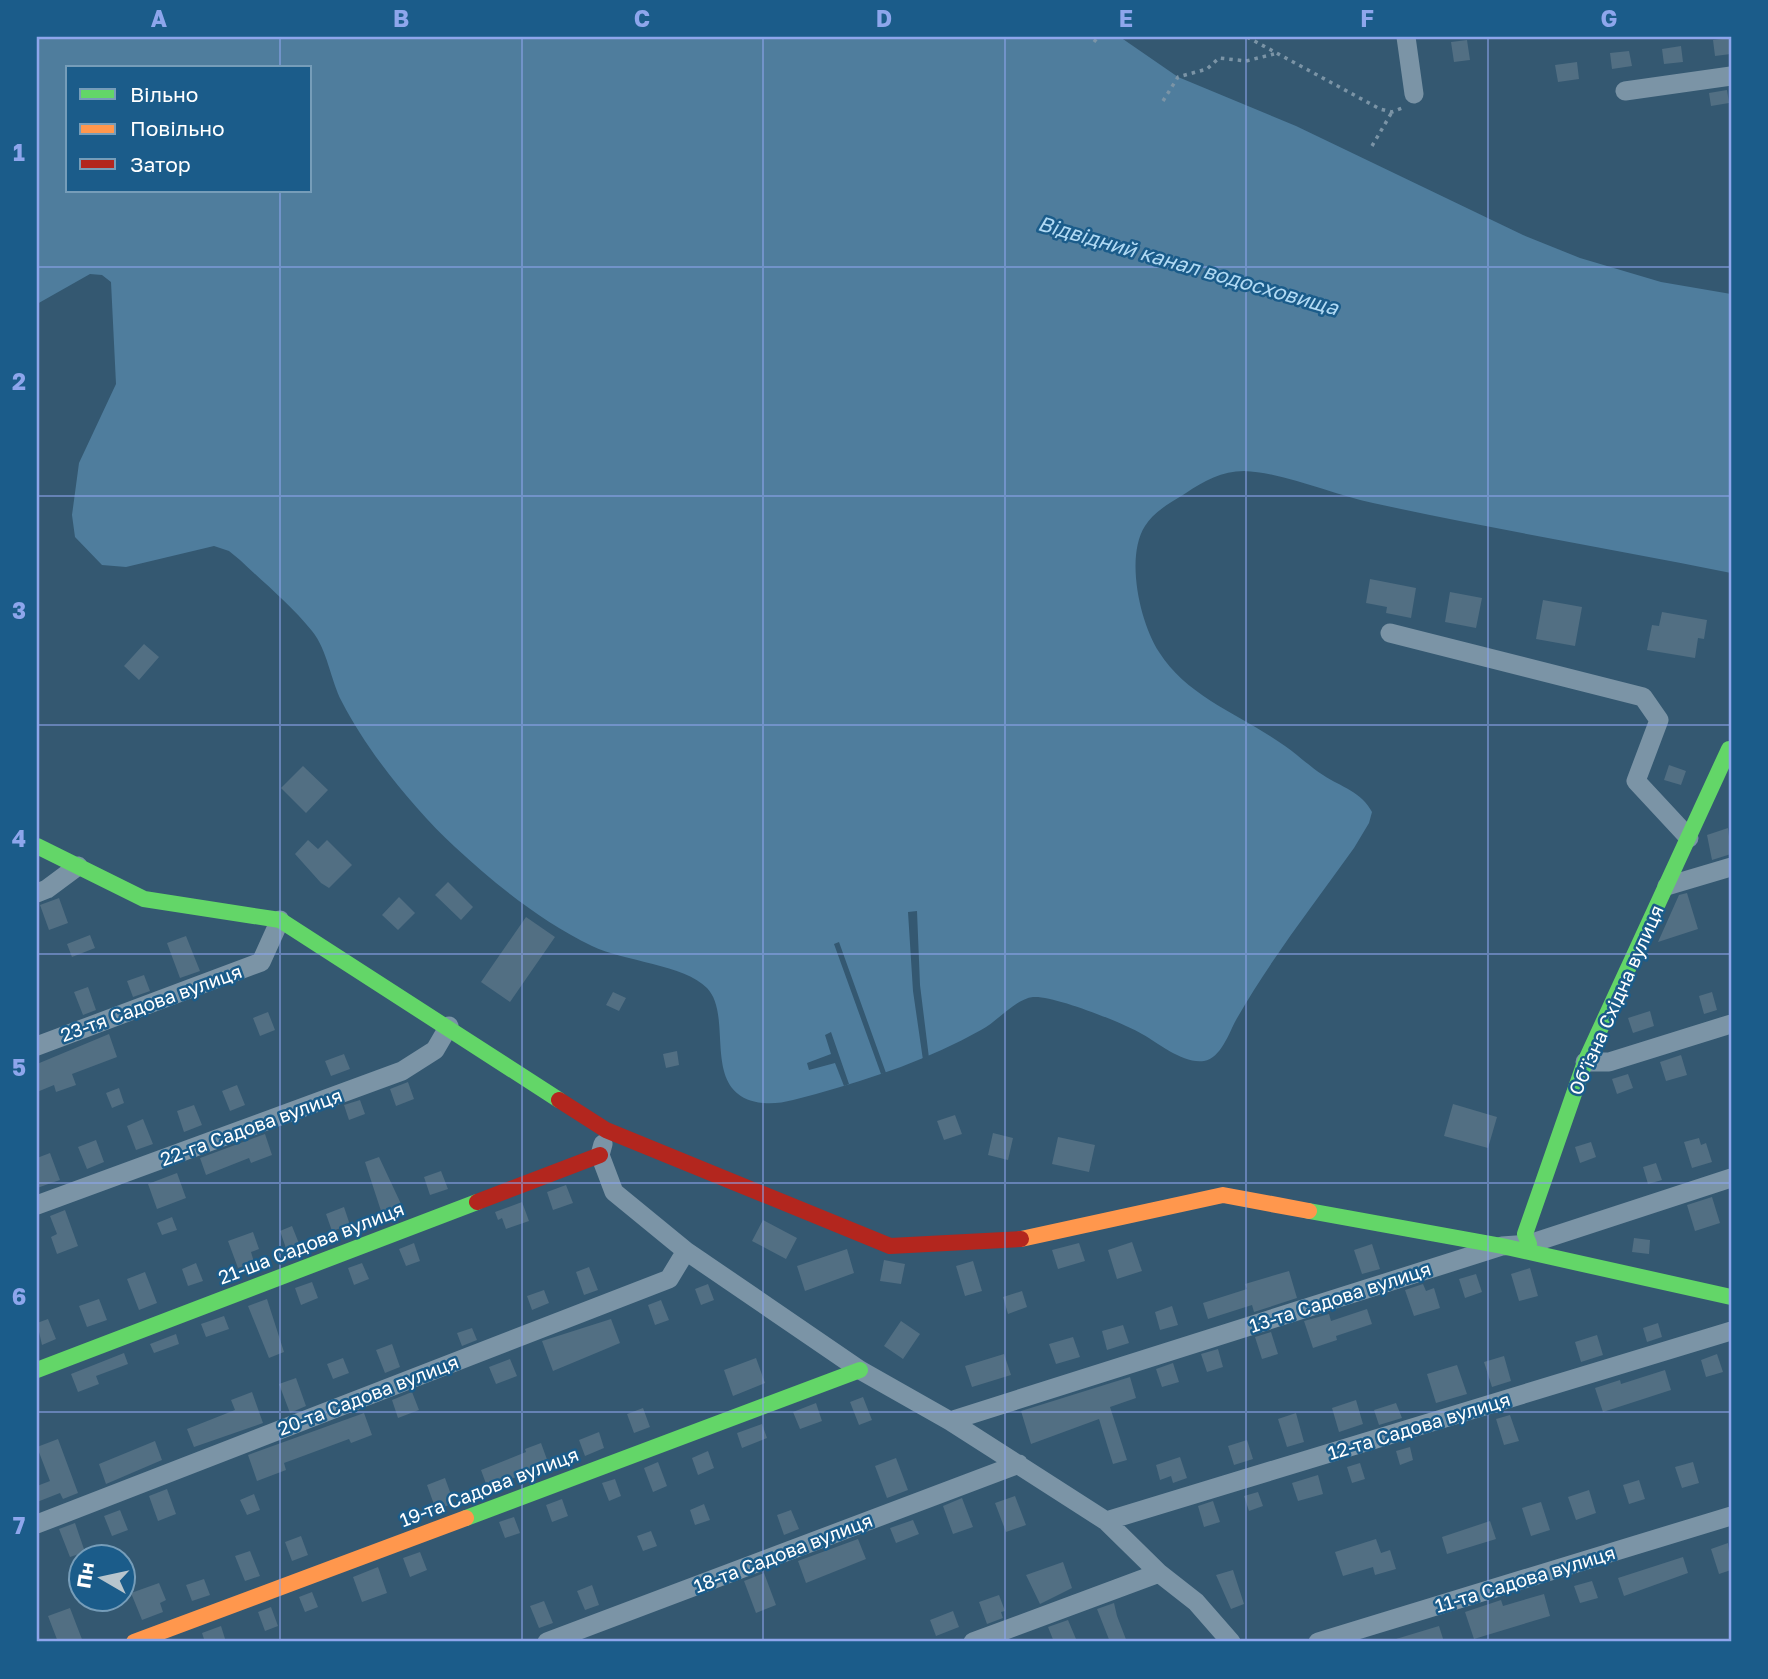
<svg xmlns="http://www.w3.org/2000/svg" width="1768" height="1679" viewBox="0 0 1768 1679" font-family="'Golos Text',sans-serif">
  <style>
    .water { fill: #4f7d9d; fill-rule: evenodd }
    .pier { fill: #345871 }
    .building { fill: #526f83 }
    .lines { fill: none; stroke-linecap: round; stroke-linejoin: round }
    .path { stroke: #7b94a6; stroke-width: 3.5; stroke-dasharray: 3.5 5; stroke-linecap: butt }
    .street { stroke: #7b94a6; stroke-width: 19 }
    .fast { stroke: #63d668; stroke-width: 16 }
    .slow { stroke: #ff974d; stroke-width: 16 }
    .jam { stroke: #b3261e; stroke-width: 16 }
    .grid { fill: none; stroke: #8ea6ec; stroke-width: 2; stroke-opacity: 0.55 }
    .labels { text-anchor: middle; stroke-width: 5; stroke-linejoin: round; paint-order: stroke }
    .street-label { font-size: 19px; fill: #fff; stroke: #1b5c8a }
    .water-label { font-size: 21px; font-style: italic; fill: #b1daf4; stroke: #1b5c8a }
    .neatline { fill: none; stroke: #8ea6ec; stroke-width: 2.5 }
    .grid-label { font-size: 23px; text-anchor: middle; font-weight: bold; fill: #8ea6ec }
  </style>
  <rect width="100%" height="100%" fill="#345871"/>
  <!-- water -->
  <path class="water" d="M37,37h1083l58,40 118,49 227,109 57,23 81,24 70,12v279c-119,-24 -239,-44 -358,-70 -39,-8 -91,-31 -129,-32 -22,0 -40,10 -58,22 -14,9 -32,18 -41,33 -20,31 -5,97 14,126 29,46 83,63 126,94 13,9 24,20 38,29 18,12 39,17 49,37l-3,11 -15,25c-40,56 -84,112 -118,172 -7,13 -15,38 -32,41 -21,3 -44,-17 -62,-27 -18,-11 -89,-39 -109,-37 -18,2 -36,25 -52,33 -52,29 -107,48 -165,64 -17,4 -35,11 -53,9 -65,-7 -28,-86 -56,-115 -22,-23 -84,-27 -115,-42 -50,-24 -96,-61 -137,-99 -41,-38 -88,-96 -113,-145 -12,-23 -14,-51 -30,-71 -21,-26 -48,-48 -72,-71l-11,-9 -15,-5 -88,21 -24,-2 -27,-28 -3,-22 7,-52 37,-79 -5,-102 -9,-7 -12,-1 -53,30zM68,68h242v123h-242z"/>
  <!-- pier -->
  <path class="pier" d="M917,911l3,74 9,73 -6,2 -10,-69 -5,-79z
    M839,942l47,131 -5,1 -47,-130z
    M831,1032l18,52 -5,2 -9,-23 -26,7 -2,-7 24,-9 -6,-19z"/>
  <!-- building -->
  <path class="building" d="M1731,38v16l-16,2 -2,-16z
    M1467,40l3,20 -16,2 -3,-20z
    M1681,46l2,16 -19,2 -2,-15z
    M1629,51l3,15 -20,3 -2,-16z
    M1577,62l2,17 -21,3 -3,-17z
    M1727,90l2,13 -18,3 -2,-13z
    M1370,579l46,9 -5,30 -25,-5 1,-6 -21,-4z
    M1450,592l32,6 -6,30 -31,-6z
    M1543,600l39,7 -7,39 -39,-7z
    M1662,612l45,8 -3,19 -6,-1 -3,20 -48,-8 5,-25 7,1z
    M144,644l15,13 -20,23 -15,-14z
    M1669,765l17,6 -5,14 -17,-5z
    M303,766l25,24 -22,23 -25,-25z
    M1728,828l3,26 -19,6 -5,-25z
    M308,840l10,9 9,-9 25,25 -23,23 -8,-5 -26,-29z
    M448,882l25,25 -12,13 -26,-25z
    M1687,893l11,36 -40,13 21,-47z
    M399,897l16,16 -17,17 -16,-15z
    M59,898l9,25 -19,7 -9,-25z
    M526,917l29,20 -45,65 -29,-20z
    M90,935l5,13 -23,9 -5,-13z
    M186,936l14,35 -20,7 -13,-35z
    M144,975l6,16 -17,6 -6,-16z
    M88,987l8,23 -13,5 -9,-23z
    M613,992l13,6 -7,13 -13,-6z
    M1712,992l5,18 -13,4 -5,-18z
    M1650,1011l4,15 -21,7 -5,-15z
    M268,1012l7,18 -15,6 -7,-18z
    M109,1034l8,23 -45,17 4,11 -20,7 -2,-7 -17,7v-28z
    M677,1051l2,14 -13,3 -3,-14z
    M344,1054l6,15 -19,7 -6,-15z
    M1681,1055l6,20 -21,6 -6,-19z
    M1628,1074l5,14 -16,6 -5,-15z
    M408,1082l6,17 -18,7 -6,-17z
    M237,1085l8,20 -15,6 -8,-20z
    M119,1088l5,15 -12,5 -6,-15z
    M360,1100l5,14 -16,6 -5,-15z
    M1453,1104l44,13 -9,31 -44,-12z
    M194,1105l8,20 -18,7 -7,-21z
    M955,1115l7,19 -18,6 -7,-19z
    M143,1119l10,25 -17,6 -9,-24z
    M993,1133l20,5 -5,22 -20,-5z
    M265,1134l7,21 -21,8 -2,-5 -43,17 -6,-17z
    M1058,1137l37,8 -6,27 -37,-8z
    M1699,1138l2,7 5,-2 6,19 -20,6 -8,-26z
    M96,1140l8,22 -17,7 -9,-22z
    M1591,1142l5,15 -16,6 -5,-16z
    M50,1153l10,27 -23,8v-30z
    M379,1157l23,49 -20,8 -17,-52z
    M1656,1163l6,17 -14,4 -5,-17z
    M441,1171l7,18 -18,6 -6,-18z
    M177,1173l9,25 -29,11 -9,-25z
    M566,1185l7,18 -20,7 -6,-18z
    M1712,1197l8,26 -25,8 -8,-26z
    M522,1202l7,19 -23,8 -4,-11 -4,2 -3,-8z
    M344,1207l6,18 -18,6 -6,-17z
    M65,1210l13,36 -21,8 -6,-17 6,-3 -7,-18z
    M172,1217l5,13 -15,5 -5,-12z
    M763,1220l34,18 -11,21 -34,-18z
    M292,1226l8,20 -13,5 -7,-20z
    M253,1232l6,17 -8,3 3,10 -16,6 -10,-27z
    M1634,1238l16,2 -1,14 -17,-2z
    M1132,1242l10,29 -25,8 -9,-29z
    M414,1243l6,18 -14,5 -7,-17z
    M1079,1243l6,18 -27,8 -6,-19z
    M1372,1244l8,25 -18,5 -8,-24z
    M847,1249l7,24 -49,18 -8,-25z
    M884,1260l21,4 -4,20 -21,-3z
    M973,1261l9,30 -17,5 -9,-30z
    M196,1263l7,18 -15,5 -6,-17z
    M362,1263l7,16 -15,6 -6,-17z
    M589,1267l9,23 -14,5 -8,-23z
    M1530,1268l8,28 -19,5 -8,-27z
    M1289,1271l8,27 -43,14 -2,-7 -44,14 -5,-16 44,-14 -2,-5z
    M145,1272l12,31 -18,7 -12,-31z
    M1476,1274l6,18 -17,6 -6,-19z
    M312,1282l6,16 -17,7 -6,-17z
    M708,1284l6,16 -13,5 -6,-16z
    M1423,1284l3,7 8,-3 6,20 -26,8 -9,-26z
    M544,1290l5,13 -17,7 -5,-14z
    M1022,1291l5,16 -19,7 -5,-17z
    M99,1299l8,21 -20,7 -8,-21z
    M267,1299l17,53 -15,6 -21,-52z
    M661,1300l8,20 -14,5 -7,-20z
    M1172,1306l6,19 -18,5 -5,-18z
    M1367,1309l5,15 -36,12 1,4 -24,8 -9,-27 25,-7 2,7z
    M224,1316l5,13 -23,8 -5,-13z
    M48,1319l8,20 -14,6 -5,-22z
    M611,1319l9,24 -67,28 -11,-30z
    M901,1321l19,13 -17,25 -19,-13z
    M1658,1323l4,14 -15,5 -4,-14z
    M1123,1325l6,18 -22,7 -5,-19z
    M472,1328l5,12 -15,6 -5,-13z
    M1271,1332l7,22 -16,5 -7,-22z
    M176,1334l3,10 -25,9 -4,-9z
    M1597,1335l6,20 -22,7 -6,-20z
    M1073,1337l7,20 -24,7 -7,-20z
    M392,1344l8,23 -15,6 -9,-23z
    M1218,1349l5,18 -16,5 -6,-18z
    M124,1353l4,11 -32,12 3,8 -21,8 -7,-18z
    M1004,1354l7,21 -39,12 -7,-21z
    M1717,1354l6,18 -17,5 -5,-17z
    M1504,1356l7,25 -19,6 -8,-25z
    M343,1358l6,15 -16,6 -6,-15z
    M756,1358l9,25 -32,13 -9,-26z
    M510,1359l7,17 -21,8 -7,-17z
    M1173,1363l6,19 -17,5 -6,-18z
    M1457,1365l10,29 -31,9 -9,-29z
    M1665,1370l6,20 -68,22 -8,-24 25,-8 1,4z
    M1130,1377l6,21 -26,9 17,53 -14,4 -14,-45 -68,25 -10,-33z
    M296,1378l10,28 -16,7 -11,-29z
    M252,1392l11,31 -69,24 -7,-18 48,-19 -4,-10z
    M412,1392l7,18 -21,8 -6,-18z
    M863,1397l9,23 -13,5 -9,-23z
    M1356,1400l7,24 -24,8 -7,-24z
    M816,1403l6,18 -22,8 -7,-17z
    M1396,1403l6,15 -23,7 -5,-15z
    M643,1408l7,19 -16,6 -7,-19z
    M364,1413l8,22 -21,8 -2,-4 -65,24 2,7 -29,11 -9,-26z
    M1296,1413l8,29 -17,5 -9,-28z
    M1510,1415l9,26 -15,4 -8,-26z
    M762,1424l5,14 -25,10 -5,-15z
    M599,1432l5,16 -19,8 -6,-16z
    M58,1439l20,54 -15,6 -3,-6 -23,9v-16l13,-5 -13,-34z
    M1247,1440l6,19 -19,6 -6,-19z
    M155,1441l7,19 -56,24 -7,-20z
    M541,1443l8,22 -38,14 2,4 -24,9 -8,-22 45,-18 -1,-3z
    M1410,1447l3,13 -13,5 -4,-14z
    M708,1451l6,17 -16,7 -6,-17z
    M1180,1457l7,21 -14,5 -2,-7 -11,4 -4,-15z
    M896,1458l12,32 -21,8 -12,-32z
    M658,1462l9,24 -14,6 -9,-24z
    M1693,1462l6,21 -17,5 -7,-21z
    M1360,1463l5,16 -13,4 -5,-16z
    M1318,1475l5,19 -25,7 -6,-18z
    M445,1478l9,25 -18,7 -9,-25z
    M615,1479l6,17 -12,5 -7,-18z
    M1639,1480l6,19 -16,5 -6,-19z
    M167,1489l9,25 -18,7 -9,-25z
    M1589,1490l7,23 -20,7 -8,-23z
    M1258,1492l5,14 -14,5 -5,-15z
    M254,1494l6,16 -13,5 -7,-15z
    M1015,1496l11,29 -20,7 -11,-29z
    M962,1498l11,29 -20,7 -10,-28z
    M562,1499l6,17 -16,6 -6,-17z
    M1213,1501l7,21 -16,5 -6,-21z
    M1541,1502l9,28 -19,6 -9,-28z
    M704,1504l6,16 -15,5 -5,-15z
    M120,1510l8,20 -16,6 -8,-20z
    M791,1510l8,19 -15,6 -7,-20z
    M514,1517l6,16 -15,5 -6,-16z
    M913,1520l6,14 -23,9 -6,-15z
    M1490,1521l6,18 -49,15 -5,-17z
    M75,1523l10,29 -15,5 -11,-28z
    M651,1531l6,15 -14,5 -6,-15z
    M301,1536l7,19 -16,6 -7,-19z
    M858,1539l8,20 -60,24 -8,-22z
    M1376,1539l5,14 9,-3 6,19 -21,6 -2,-8 -30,9 -8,-24z
    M1728,1543l3,27 -12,4 -8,-25z
    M250,1551l10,25 -15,5 -10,-25z
    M420,1552l7,18 -17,7 -7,-19z
    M1683,1557l5,16 -64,23 -6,-18z
    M1063,1562l9,26 -32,16 -14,-29z
    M378,1567l9,26 -25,9 -9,-25z
    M1233,1570l11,34 -13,5 -15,-34z
    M764,1573l12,32 -20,8 -12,-32z
    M204,1579l6,16 -18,6 -6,-16z
    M1592,1581l6,17 -18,5 -6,-17z
    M159,1583l7,17 -6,3 3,9 -21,8 -11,-27z
    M592,1585l7,20 -14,5 -8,-19z
    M312,1592l6,15 -13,5 -6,-15z
    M1544,1594l6,22 -76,23 -9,-27 36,-12 2,6z
    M999,1595l6,16 -4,1 2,6 -16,6 -8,-22z
    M544,1601l9,22 -14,5 -9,-22z
    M1114,1603l3,13 10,26h-17l-13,-33z
    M271,1607l7,19 -13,5 -7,-19z
    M70,1608l13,34h-25l-10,-26z
    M953,1611l6,16 -23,9 -6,-16z
    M1068,1620l8,19 -22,3 -6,-15z
    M221,1626l5,16h-21l-3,-9z
    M1439,1626l5,16h-47l-1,-3z"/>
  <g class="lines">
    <!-- path -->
    <path class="path" d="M1247,37l133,72 12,3 13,-5
      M1094,42l4,-5
      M1163,101l15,-24 29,-8 12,-11 27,3 28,-7
      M1372,146l20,-34"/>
    <!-- street -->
    <path class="street" d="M1406,37l8,57
      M1625,91l106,-15
      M1390,633l253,64 16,23 -23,61 53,57
      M1667,886l64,-19
      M37,893l10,-4 31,-23
      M37,1046l224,-84 19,-42
      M1585,1062h24l122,-38
      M603,1144l-3,11 14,37 72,59 174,119 90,51 156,100 53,52 37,29 35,40
      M37,1205l365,-134 33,-21 14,-24
      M950,1421l552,-175 27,-2 202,-66
      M1106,1521l625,-190
      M37,1524l632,-245 17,-28
      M547,1642l472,-178
      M973,1642l186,-69
      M1318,1642l413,-126"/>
    <!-- fast -->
    <path class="fast" d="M37,846l107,53 136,21 279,180
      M1309,1211l193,35 229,51
      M1529,1244l-4,-10 60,-172 144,-313
      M37,1370l440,-168
      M466,1518l394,-148"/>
    <!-- slow -->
    <path class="slow" d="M1021,1239l202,-44 86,16
      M134,1642l332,-124"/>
    <!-- jam -->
    <path class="jam" d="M559,1100l47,30 284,116 131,-7
      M477,1202l123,-47"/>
  </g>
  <!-- grid -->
  <path class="grid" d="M280,37v31M522,37v1605M763,37v1605M1005,37v1605M1246,37v1605M1488,37v1605M280,191v1451M37,267h1694M37,496h1694M37,725h1694M37,954h1694M37,1183h1694M37,1412h1694"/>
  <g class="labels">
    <!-- street labels -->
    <g class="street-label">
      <text transform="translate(1616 1000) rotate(-66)" y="7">Обʼїзна Східна вулиця</text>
      <text transform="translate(151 1003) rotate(-20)" y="7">23-тя Садова вулиця</text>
      <text transform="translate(251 1127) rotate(-20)" y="7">22-га Садова вулиця</text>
      <text transform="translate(311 1243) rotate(-21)" y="7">21-ша Садова вулиця</text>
      <text transform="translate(1340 1297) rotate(-18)" y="7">13-та Садова вулиця</text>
      <text transform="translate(368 1395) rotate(-21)" y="7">20-та Садова вулиця</text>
      <text transform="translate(1419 1426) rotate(-17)" y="7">12-та Садова вулиця</text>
      <text transform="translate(489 1487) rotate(-21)" y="7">19-та Садова вулиця</text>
      <text transform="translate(783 1553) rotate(-21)" y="7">18-та Садова вулиця</text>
      <text transform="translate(1525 1579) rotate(-17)" y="7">11-та Садова вулиця</text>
    </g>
    <!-- water labels -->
    <g class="water-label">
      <text transform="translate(1188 266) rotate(16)" y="7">Відвідний канал водосховища</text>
    </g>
  </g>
  <!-- border -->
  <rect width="1768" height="1679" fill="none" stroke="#1b5c8a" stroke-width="77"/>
  <!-- legend -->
  <rect x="66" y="66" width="245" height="126" fill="#1b5c8a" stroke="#769db9" stroke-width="2"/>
  <rect x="80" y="89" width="35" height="10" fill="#63d668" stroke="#769db9" stroke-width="2"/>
  <text x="130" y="102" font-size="21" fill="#ffffff">Вільно</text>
  <rect x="80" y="124" width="35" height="10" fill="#ff974d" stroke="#769db9" stroke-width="2"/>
  <text x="130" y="136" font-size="21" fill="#ffffff">Повільно</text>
  <rect x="80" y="159" width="35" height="10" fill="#b3261e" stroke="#769db9" stroke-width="2"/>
  <text x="130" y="172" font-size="21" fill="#ffffff">Затор</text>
  <!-- north arrow -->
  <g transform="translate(102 1578) rotate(279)"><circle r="33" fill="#1b5c8a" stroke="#769db9" stroke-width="2"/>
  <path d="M0-5L12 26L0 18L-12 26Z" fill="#b8c5cd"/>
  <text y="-10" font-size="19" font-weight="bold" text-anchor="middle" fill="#ffffff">Пн</text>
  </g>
  <rect x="38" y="38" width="1692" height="1602" class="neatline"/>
  <g class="grid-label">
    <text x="159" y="27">A</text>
    <text x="401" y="27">B</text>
    <text x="642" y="27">C</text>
    <text x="884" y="27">D</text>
    <text x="1126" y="27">E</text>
    <text x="1367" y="27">F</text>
    <text x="1609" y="27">G</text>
    <text x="19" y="161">1</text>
    <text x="19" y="390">2</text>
    <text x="19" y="619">3</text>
    <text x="19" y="847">4</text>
    <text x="19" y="1076">5</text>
    <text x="19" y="1305">6</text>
    <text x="19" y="1534">7</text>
  </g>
</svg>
